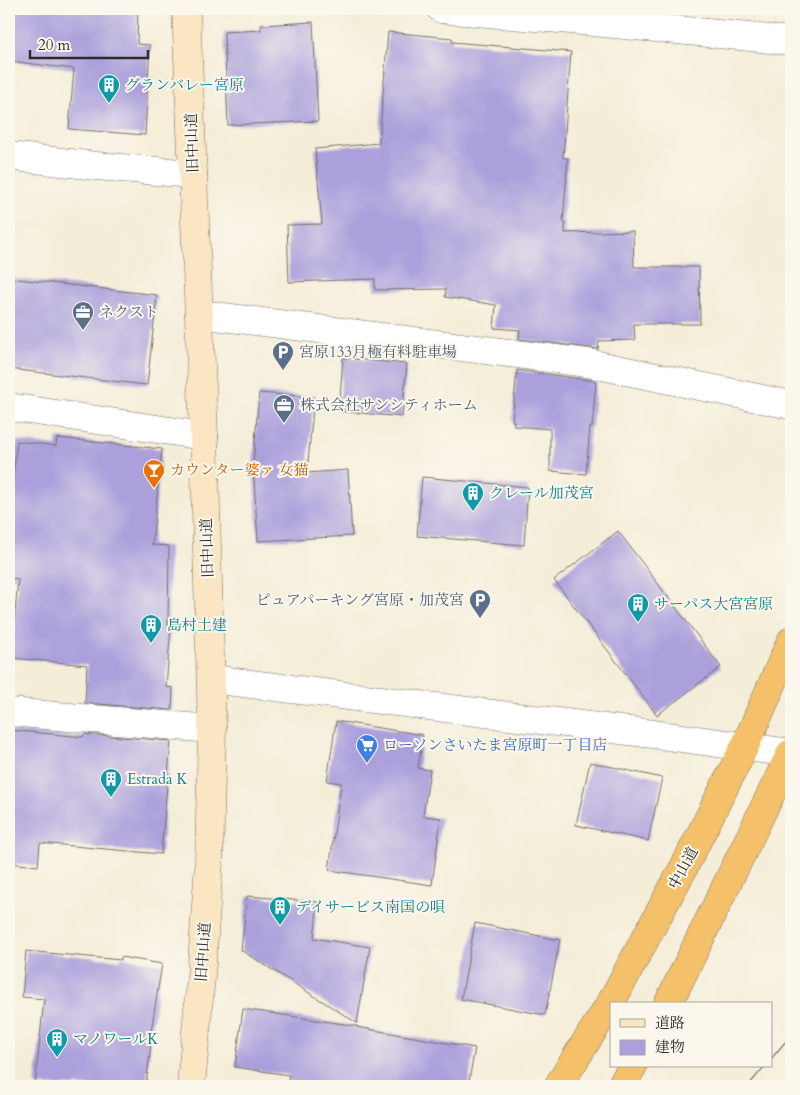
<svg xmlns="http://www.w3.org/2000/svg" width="800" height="1095" viewBox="0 0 800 1095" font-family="Cardo,'Noto Serif JP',serif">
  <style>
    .building { fill: #aba0dc }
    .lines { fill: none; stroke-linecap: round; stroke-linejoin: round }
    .street-casing { stroke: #716f68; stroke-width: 29 }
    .secondary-casing { stroke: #716f68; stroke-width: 29 }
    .highway-casing { stroke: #716f68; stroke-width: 29 }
    .street { stroke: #fff; stroke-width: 28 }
    .secondary { stroke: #fbe6c3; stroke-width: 28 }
    .highway { stroke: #f4c16a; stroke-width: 28 }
    .tram { stroke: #2b2b2b; stroke-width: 1 }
    .labels { text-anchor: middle; stroke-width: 4; stroke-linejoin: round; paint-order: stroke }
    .culture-label { font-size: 15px; fill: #0d838f; stroke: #fbf7ec; text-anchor: start }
    .street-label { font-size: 15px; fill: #2b2b2b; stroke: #fbf7ec }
    .service-label { font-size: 15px; fill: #4e5e75; stroke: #fbf7ec; text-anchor: start }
    .food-label { font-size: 15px; fill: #c56008; stroke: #fbf7ec; text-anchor: start }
    .shop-label { font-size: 15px; fill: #366cbe; stroke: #fbf7ec; text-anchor: start }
  </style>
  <rect width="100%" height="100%" fill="#fbf7ec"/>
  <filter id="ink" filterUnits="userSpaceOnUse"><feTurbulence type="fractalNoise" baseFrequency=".02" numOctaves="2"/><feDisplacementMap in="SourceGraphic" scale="10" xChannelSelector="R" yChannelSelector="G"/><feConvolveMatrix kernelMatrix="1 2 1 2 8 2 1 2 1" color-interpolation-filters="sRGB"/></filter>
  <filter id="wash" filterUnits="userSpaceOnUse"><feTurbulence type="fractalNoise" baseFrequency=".0096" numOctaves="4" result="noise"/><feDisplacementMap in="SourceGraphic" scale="20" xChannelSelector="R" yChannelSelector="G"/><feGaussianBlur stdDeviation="1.12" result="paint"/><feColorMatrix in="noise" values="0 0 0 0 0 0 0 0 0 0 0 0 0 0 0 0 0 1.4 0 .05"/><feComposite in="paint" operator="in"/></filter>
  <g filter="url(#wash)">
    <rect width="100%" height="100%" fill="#f4edd8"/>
    <g id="blocks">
      <!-- building -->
      <path class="building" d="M9,9h129l-1,35 13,1 -5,90 -76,-6 5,-60 -65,-8z
        M313,22l5,99 -90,4 -4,-93 37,-2v-5z
        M388,32l64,6v4l119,10 -8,106h5l-5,64h2v11l68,-2 1,36h65l1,57h-66l1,16 -36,1 -1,8 -79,-10 1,-9 -26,-2 2,-23 -51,-8 1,-8 -71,1v-11l-86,3 -2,-57 35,-1 -7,-75 64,-6z
        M9,278l148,17 -10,90 -138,-16z
        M343,358l64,6 -5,53 -63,-6z
        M517,370l79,11 -4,47 -2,-1 -4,47 -36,-3v-42l-36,-3v-5h-2z
        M259,393l55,4 -7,76 41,-3 4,66 -94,5 -5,-76z
        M57,438l105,11 -10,96 17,1 -1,80h3l-5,61 7,1 -1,22 -87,-7 2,-38 -76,-7 7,-79 -9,-1v-64l8,-73 39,5z
        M422,477l106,10 -4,58 -107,-9z
        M618,531l103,136 -64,48 -103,-135z
        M336,721l87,14 -5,33 12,2 -7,46 18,2 -9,67 -103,-15 12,-87 -14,-2z
        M9,730l74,7 1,-3 87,7 -10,113 -121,-11 -2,23 -29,-3z
        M590,762l72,16 -14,63 -72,-16z
        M247,896l71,6 -4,36 56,9 -13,76 -116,-73z
        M475,923l85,17 -15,75 -84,-16z
        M26,951l95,9v-3l41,7 -13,80h2l-5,42h-111l9,-87 -22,-2z
        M243,1009l114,17v1l118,21 -7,38h-150l-30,-5 1,-6 -54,-8z"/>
    </g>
  </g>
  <g filter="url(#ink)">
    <use href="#blocks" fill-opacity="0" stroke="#716f68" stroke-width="1"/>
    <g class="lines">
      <!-- street casing -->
      <g class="street-casing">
        <path id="street" d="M441,9l142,12 208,20
          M9,156l87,10 97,8
          M199,314l389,49 203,42
          M9,407l195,29
          M211,679l442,55 138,19
          M9,712l203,17"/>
      </g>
      <!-- secondary casing -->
      <g class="secondary-casing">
        <path id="secondary" d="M186,9l18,427 8,293 -3,134 -8,114 -10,109"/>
      </g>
      <!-- highway casing -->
      <g class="highway-casing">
        <path id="highway" d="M668,1004l123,-251
          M558,1086l52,-82 73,-135 62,-123 46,-105
          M621,1086l12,-20"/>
      </g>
      <!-- street -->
      <use href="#street" class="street"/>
      <!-- secondary -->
      <use href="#secondary" class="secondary"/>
      <!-- highway -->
      <use href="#highway" class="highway"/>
      <!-- tram -->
      <path class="tram" d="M771,1059l20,-24
        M748,1086l17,-20"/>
    </g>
  </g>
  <!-- icons -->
  <defs>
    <g id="building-pin" transform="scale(1.125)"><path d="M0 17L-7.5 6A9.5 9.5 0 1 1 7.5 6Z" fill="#0f9aa8" stroke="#fbf7ec"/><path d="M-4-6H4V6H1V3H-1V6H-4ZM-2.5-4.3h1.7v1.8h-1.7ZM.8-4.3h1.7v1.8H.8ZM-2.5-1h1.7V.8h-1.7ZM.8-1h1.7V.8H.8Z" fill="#fff"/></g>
    <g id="office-pin" transform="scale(1.125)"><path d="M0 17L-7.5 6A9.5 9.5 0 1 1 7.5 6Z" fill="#5c6f8a" stroke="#fbf7ec"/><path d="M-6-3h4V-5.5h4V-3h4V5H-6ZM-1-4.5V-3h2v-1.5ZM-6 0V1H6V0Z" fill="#fff"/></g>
    <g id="parking-pin" transform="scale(1.125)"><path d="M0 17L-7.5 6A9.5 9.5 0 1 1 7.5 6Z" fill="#5c6f8a" stroke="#fbf7ec"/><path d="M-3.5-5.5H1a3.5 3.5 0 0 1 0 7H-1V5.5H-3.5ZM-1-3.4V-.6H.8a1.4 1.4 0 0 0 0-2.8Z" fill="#fff"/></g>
    <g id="bar-pin" transform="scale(1.125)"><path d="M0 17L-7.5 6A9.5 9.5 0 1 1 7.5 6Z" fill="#e8710a" stroke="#fbf7ec"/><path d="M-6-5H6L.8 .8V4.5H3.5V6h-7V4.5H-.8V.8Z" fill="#fff"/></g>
    <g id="supermarket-pin" transform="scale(1.125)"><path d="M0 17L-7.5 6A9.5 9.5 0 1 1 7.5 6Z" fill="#3f7fe0" stroke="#fbf7ec"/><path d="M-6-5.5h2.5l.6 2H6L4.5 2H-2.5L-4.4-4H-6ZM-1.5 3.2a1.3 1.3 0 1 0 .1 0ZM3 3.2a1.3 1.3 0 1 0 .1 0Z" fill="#fff"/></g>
  </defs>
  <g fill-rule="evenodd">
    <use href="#building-pin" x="109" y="85"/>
    <use href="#office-pin" x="83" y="312"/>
    <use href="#parking-pin" x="283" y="352"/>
    <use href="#office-pin" x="284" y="405"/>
    <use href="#bar-pin" x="154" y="470"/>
    <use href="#building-pin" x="473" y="493"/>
    <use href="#parking-pin" x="480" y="600"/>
    <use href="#building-pin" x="638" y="604"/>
    <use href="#building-pin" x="151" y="625"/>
    <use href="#supermarket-pin" x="367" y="745"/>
    <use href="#building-pin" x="111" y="779"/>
    <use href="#building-pin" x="280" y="907"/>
    <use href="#building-pin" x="57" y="1039"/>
  </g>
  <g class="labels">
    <!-- culture labels -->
    <g class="culture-label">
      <text x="125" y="90">グランバレー宮原</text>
      <text x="489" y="498">クレール加茂宮</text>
      <text x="654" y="609">サーパス大宮宮原</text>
      <text x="167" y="630">島村土建</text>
      <text x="127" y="784">Estrada K</text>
      <text x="296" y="912">デイサービス南国の唄</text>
      <text x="73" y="1044">マノワールK</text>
    </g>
    <!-- street labels -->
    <g class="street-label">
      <text transform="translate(192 143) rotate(-92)" y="5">旧中山道</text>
      <text transform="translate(207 548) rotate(-92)" y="5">旧中山道</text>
      <text transform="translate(683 868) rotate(-62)" y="5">中山道</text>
      <text transform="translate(203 952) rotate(-86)" y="5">旧中山道</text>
    </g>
    <!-- service labels -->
    <g class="service-label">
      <text x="99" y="317">ネクスト</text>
      <text x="299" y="357">宮原133月極有料駐車場</text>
      <text x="300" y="410">株式会社サンシティホーム</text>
      <text x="464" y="605" text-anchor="end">ピュアパーキング宮原・加茂宮</text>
    </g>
    <!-- food labels -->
    <g class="food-label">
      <text x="170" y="475">カウンター婆ァ 女猫</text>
    </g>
    <!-- shop labels -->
    <g class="shop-label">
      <text x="383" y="750">ローソンさいたま宮原町一丁目店</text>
    </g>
  </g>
  <!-- margin -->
  <rect width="800" height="1095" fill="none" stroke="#fbf7ec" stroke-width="30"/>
  <!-- legend -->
  <rect x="610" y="1002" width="162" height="65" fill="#fbf7ec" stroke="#a8a59f"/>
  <rect x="620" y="1019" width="25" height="8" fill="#fbe6c3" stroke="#a8a59f"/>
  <text x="655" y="1028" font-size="15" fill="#2b2b2b">道路</text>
  <rect x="620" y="1040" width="25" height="15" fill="#aba0dc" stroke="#a8a59f"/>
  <text x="655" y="1052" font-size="15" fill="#2b2b2b">建物</text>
  <!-- scale -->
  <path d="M30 50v8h118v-8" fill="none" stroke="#2b2b2b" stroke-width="2.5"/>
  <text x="38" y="50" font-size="15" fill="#2b2b2b" stroke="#fbf7ec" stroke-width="4" paint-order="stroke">20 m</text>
</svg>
